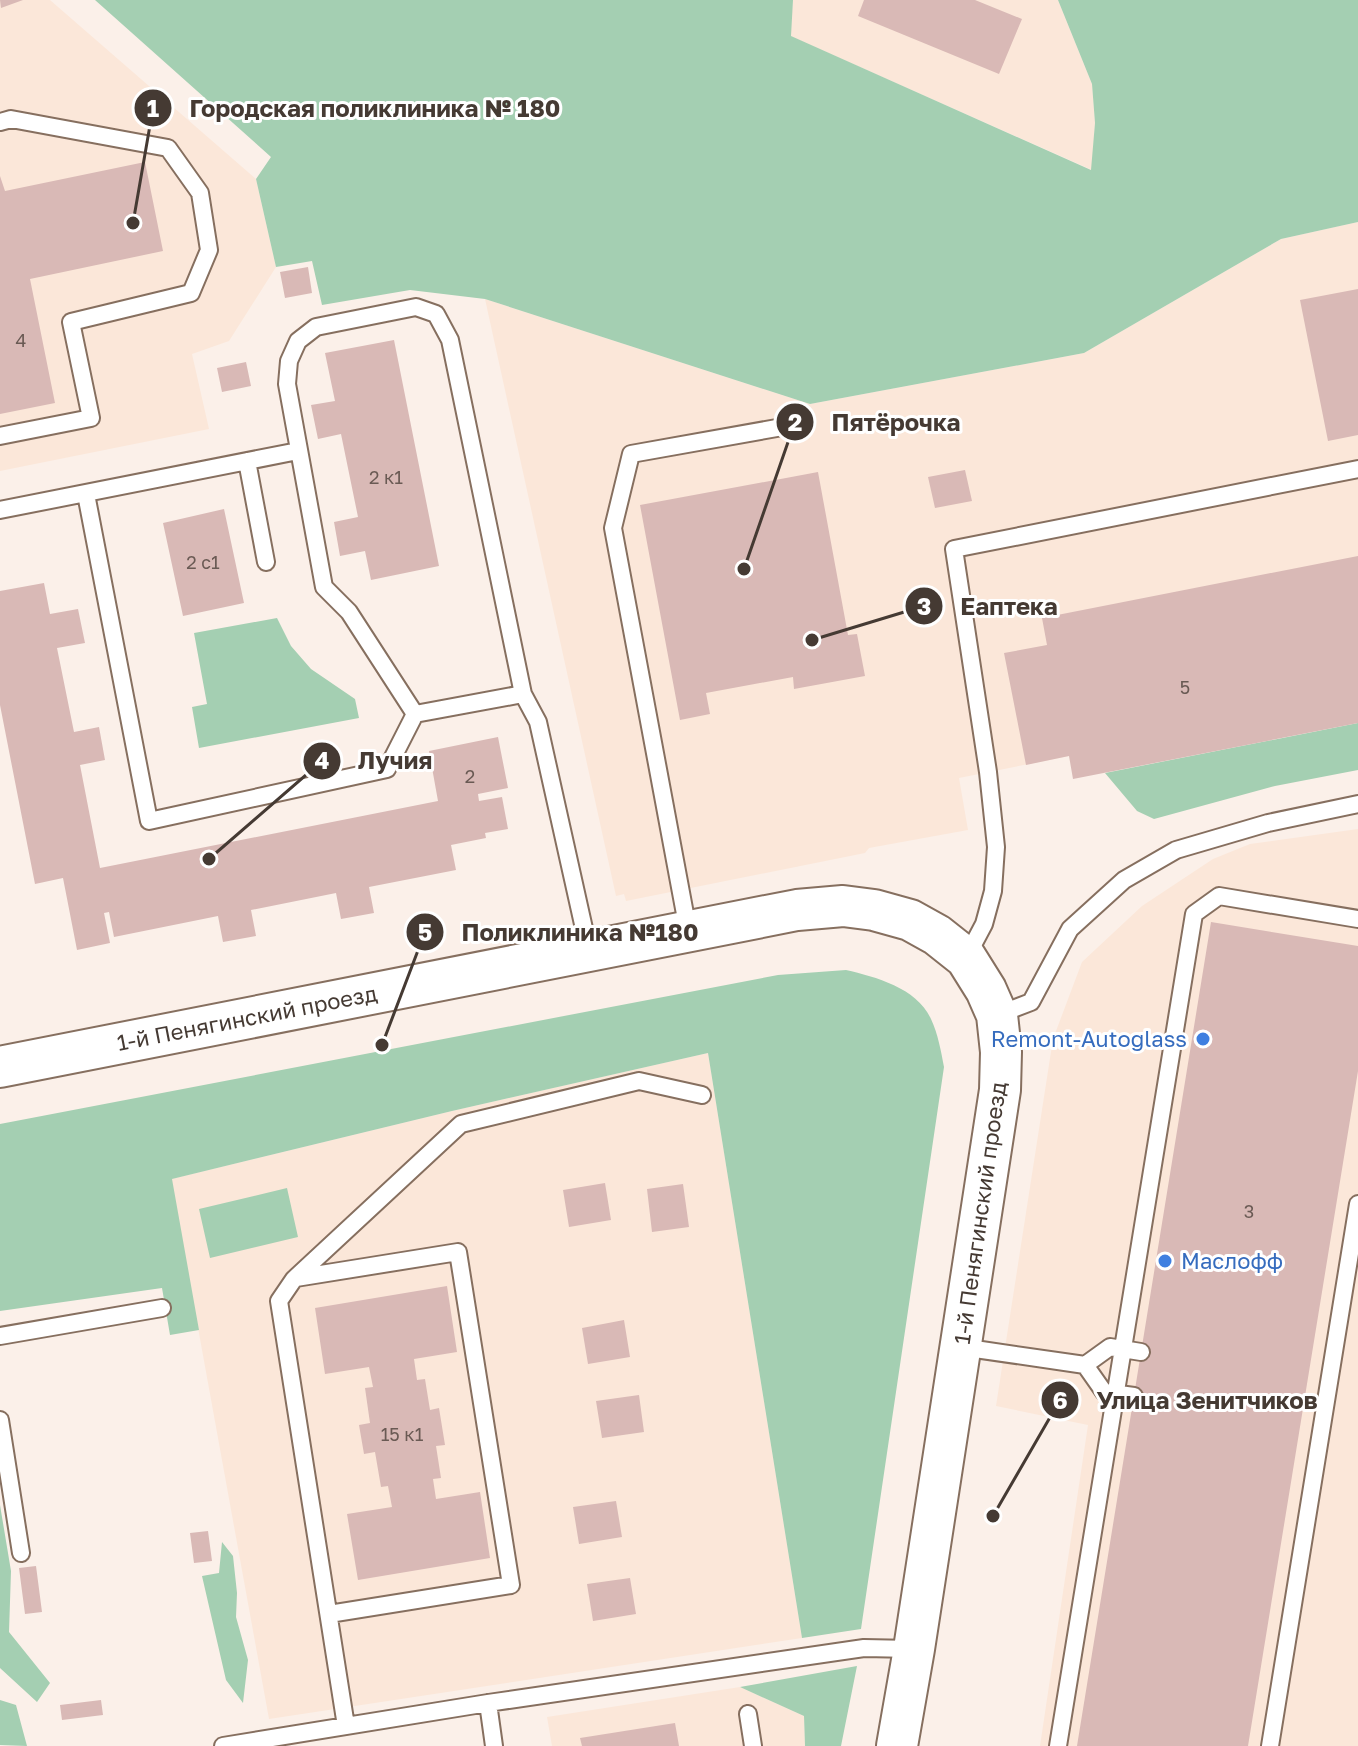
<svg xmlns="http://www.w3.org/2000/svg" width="1358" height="1746" viewBox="0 0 1358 1746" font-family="'Golos Text',sans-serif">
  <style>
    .built { fill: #fbe7d9 }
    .green { fill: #a4cfb2 }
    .building { fill: #d9b9b6 }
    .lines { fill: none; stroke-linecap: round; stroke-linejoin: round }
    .service-casing { stroke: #866f5f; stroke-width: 20 }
    .tertiary-casing { stroke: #866f5f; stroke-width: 44 }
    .service { stroke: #fff; stroke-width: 16 }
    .tertiary { stroke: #fff; stroke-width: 40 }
    .shop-dot { fill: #3f7fe0; stroke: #fff; stroke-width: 3 }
    .labels { text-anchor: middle; stroke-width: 6; stroke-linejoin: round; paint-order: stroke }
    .number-label { font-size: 18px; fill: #6a5a54 }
    .street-label { font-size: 22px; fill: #453a33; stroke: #fff }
    .shop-label { font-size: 22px; fill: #366cbe; stroke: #fff; text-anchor: end }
    .leader { fill: none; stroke: #453a33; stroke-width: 3 }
    .callout-dot { fill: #453a33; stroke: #fff; stroke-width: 3 }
    .mark-label { font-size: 24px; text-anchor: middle; font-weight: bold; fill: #fff }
    .callout-label { font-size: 24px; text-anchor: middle; font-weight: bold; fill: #453a33; stroke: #fff; stroke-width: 6; stroke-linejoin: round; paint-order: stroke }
  </style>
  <rect width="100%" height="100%" fill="#fbf0e9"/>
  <!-- built -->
  <path class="built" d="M0,0h50l206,179 20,88 -47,74 -37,13 17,75 -209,42z
    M793,0h265l34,84 3,39 -3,47 -302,-134z
    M1358,222v501l-289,33 -110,22 9,52 -99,18 -4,5 -239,48 -2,-7 -8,2 -131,-597 325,105 274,-51 197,-114z
    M1358,829v917h-318l48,-321 -92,-19 57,-367 29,-77 60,-56 71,-47 37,-15z
    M708,1053l94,585 -533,81 -98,-540 281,-68z
    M740,1687l64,29 1,30h-253l-5,-29z"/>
  <!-- green -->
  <path class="green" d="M95,0h698l-2,36 300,134 4,-47 -3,-39 -34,-84h300v222l-77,17 -197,114 -274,51 -325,-105 -75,-9 -88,15 -10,-44 -36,6 -20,-88 15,-22z
    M277,618l14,28 20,23 44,30 4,19 -160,30 -7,-41 15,-3 -13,-71z
    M1358,723v47l-83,16 -121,33 -17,-8 -32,-38z
    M846,970c30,7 71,18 85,49 7,15 10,32 13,48l-83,562 -59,9 -94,-585 -256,58 -280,68 27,151 -29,5 -8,-47 -162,23v-187l778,-149z
    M287,1188l11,49 -88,21 -11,-49z
    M0,1505l11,66 -2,61 41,51 -13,19 -37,-34z
    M222,1542l11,14 4,37 -1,24 12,43 -5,43 -17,-23 -24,-104 17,-3z
    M857,1666l-16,80h-36l-1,-30 -64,-29z
    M0,1700l16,5 11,41 -27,-1z"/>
  <!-- building -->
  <path class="building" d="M0,0h23l-22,8z
    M864,0h111l47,19 -23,55 -141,-58z
    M145,162l18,89 -133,28 25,124 -55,11v-238l5,15z
    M308,267l4,26 -27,5 -5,-26z
    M1358,289v146l-30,6 -28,-141z
    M394,340l45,226 -68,14 -6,-29 -25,5 -6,-34 24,-5 -17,-83 -23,5 -7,-34 24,-4 -10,-48z
    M246,362l5,24 -29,6 -5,-24z
    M965,470l7,31 -37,7 -7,-31z
    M818,472l30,163 9,-1 8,42 -71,13 -1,-12 -87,16 4,21 -30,6 -40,-215z
    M224,509l20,94 -61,13 -20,-93z
    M1358,556v167l-285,56 -4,-23 -43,9 -22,-112 43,-8 -5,-27z
    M44,583l6,31 28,-5 7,34 -28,5 17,84 25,-5 6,33 -25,5 20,103 338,-67 -9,-50 69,-14 10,51 -30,6 1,7 23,-4 6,32 -23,4 1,5 -35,7 5,25 -87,17 5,26 -33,6 -5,-26 -85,17 5,26 -33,6 -5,-26 -104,21 -5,-25 -5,1 6,30 -33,7 -14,-72 -28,6 -35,-179v-114z
    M1211,922l147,24v125l-110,675h-171z
    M605,1183l6,37 -42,7 -6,-37z
    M683,1184l6,43 -37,5 -5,-43z
    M447,1286l10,66 -43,7 3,21 8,-1 5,31 9,-2 6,37 -9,1 5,32 -8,1 3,20 44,-7 10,66 -132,22 -11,-66 45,-7 -4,-21 -7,1 -6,-35 -11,2 -5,-29 11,-2 -5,-35 8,-1 -4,-20 -44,7 -10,-66z
    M624,1320l6,37 -42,7 -6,-36z
    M639,1395l5,37 -42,6 -6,-37z
    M616,1501l6,36 -43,7 -6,-37z
    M208,1531l4,30 -18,2 -4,-30z
    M36,1566l6,46 -17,2 -6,-46z
    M630,1578l6,36 -43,7 -6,-37z
    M101,1700l2,15 -41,5 -2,-15z
    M675,1723l4,23h-97l-2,-8z"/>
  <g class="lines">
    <!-- service casing -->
    <g class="service-casing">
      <path id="service" d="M0,122l11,-3 157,29 32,45 9,57 -18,43 -120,29 20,96 -91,18
        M247,461l19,101
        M86,494l63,327 238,-52 28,-55
        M0,510l298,-59
        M523,694l-108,20 -66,-102 -25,-25 -37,-203 2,-23 9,-20 18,-14 100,-20 20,7 14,26 73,354 15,28 51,229
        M688,930l-75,-402 18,-74 157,-28
        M966,958l18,-34 9,-33 3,-44 -8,-75 -34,-223 404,-80
        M997,1015l34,-13 39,-73 54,-49 52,-30 92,-27 90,-19
        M296,1278l162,-26 53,333 -182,29
        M0,1336l162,-28
        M961,1347l124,18 25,-18 31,5
        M1085,1365l19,27 30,4
        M0,1420l21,133
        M488,1703l6,43
        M748,1714l5,32
        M346,1726l-67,-425 15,-22 167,-155 178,-43 63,14
        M223,1746l265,-43 376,-55 49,1
        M1058,1746l136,-832 25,-18 139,23
        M1270,1746l88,-542"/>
    </g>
    <!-- tertiary casing -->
    <g class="tertiary-casing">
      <path id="tertiary" d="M0,1067l797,-157 46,-4 31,4 36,10 27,15 29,23 20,32 11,25 4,37 -1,38 -86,559 -17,97"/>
    </g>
    <!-- service -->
    <use href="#service" class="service"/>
    <!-- tertiary -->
    <use href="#tertiary" class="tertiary"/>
  </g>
  <!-- markers -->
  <g class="shop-dot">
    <circle cx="1203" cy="1039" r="8"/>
    <circle cx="1165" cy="1261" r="8"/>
  </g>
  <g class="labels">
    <!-- number labels -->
    <g class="number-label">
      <text x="21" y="347">4</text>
      <text x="386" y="484">2 к1</text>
      <text x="203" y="569">2 с1</text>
      <text x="1185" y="694">5</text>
      <text x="470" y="783">2</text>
      <text x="1249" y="1218">3</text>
      <text x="402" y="1441">15 к1</text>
    </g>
    <!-- street labels -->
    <g class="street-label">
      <text transform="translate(247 1018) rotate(-11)" y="8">1-й Пенягинский проезд</text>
      <text transform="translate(980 1213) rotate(-82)" y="8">1-й Пенягинский проезд</text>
    </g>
    <!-- shop labels -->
    <g class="shop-label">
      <text x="1187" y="1047">Remont-Autoglass</text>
      <text x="1181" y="1269" text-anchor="start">Маслофф</text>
    </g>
  </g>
  <!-- callouts -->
  <path class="leader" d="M133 223L153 108M744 569L795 422M812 640L924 606M209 859L322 761M382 1045L425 932M993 1516L1060 1400"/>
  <g class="callout-dot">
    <circle cx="133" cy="223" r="8"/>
    <circle cx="744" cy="569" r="8"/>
    <circle cx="812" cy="640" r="8"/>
    <circle cx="209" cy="859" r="8"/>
    <circle cx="382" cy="1045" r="8"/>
    <circle cx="993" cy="1516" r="8"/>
    <circle cx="153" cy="108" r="20"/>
    <circle cx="795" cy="422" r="20"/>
    <circle cx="924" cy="606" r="20"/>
    <circle cx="322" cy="761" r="20"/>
    <circle cx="425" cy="932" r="20"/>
    <circle cx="1060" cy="1400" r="20"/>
  </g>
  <g class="mark-label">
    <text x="153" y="117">1</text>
    <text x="795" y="431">2</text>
    <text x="924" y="615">3</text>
    <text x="322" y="769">4</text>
    <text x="425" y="941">5</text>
    <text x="1060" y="1409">6</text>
  </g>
  <g class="callout-label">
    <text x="375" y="117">Городская поликлиника № 180</text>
    <text x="896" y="431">Пятёрочка</text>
    <text x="1009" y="615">Еаптека</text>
    <text x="395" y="769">Лучия</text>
    <text x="580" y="941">Поликлиника №180</text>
    <text x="1207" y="1409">Улица Зенитчиков</text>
  </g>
</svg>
